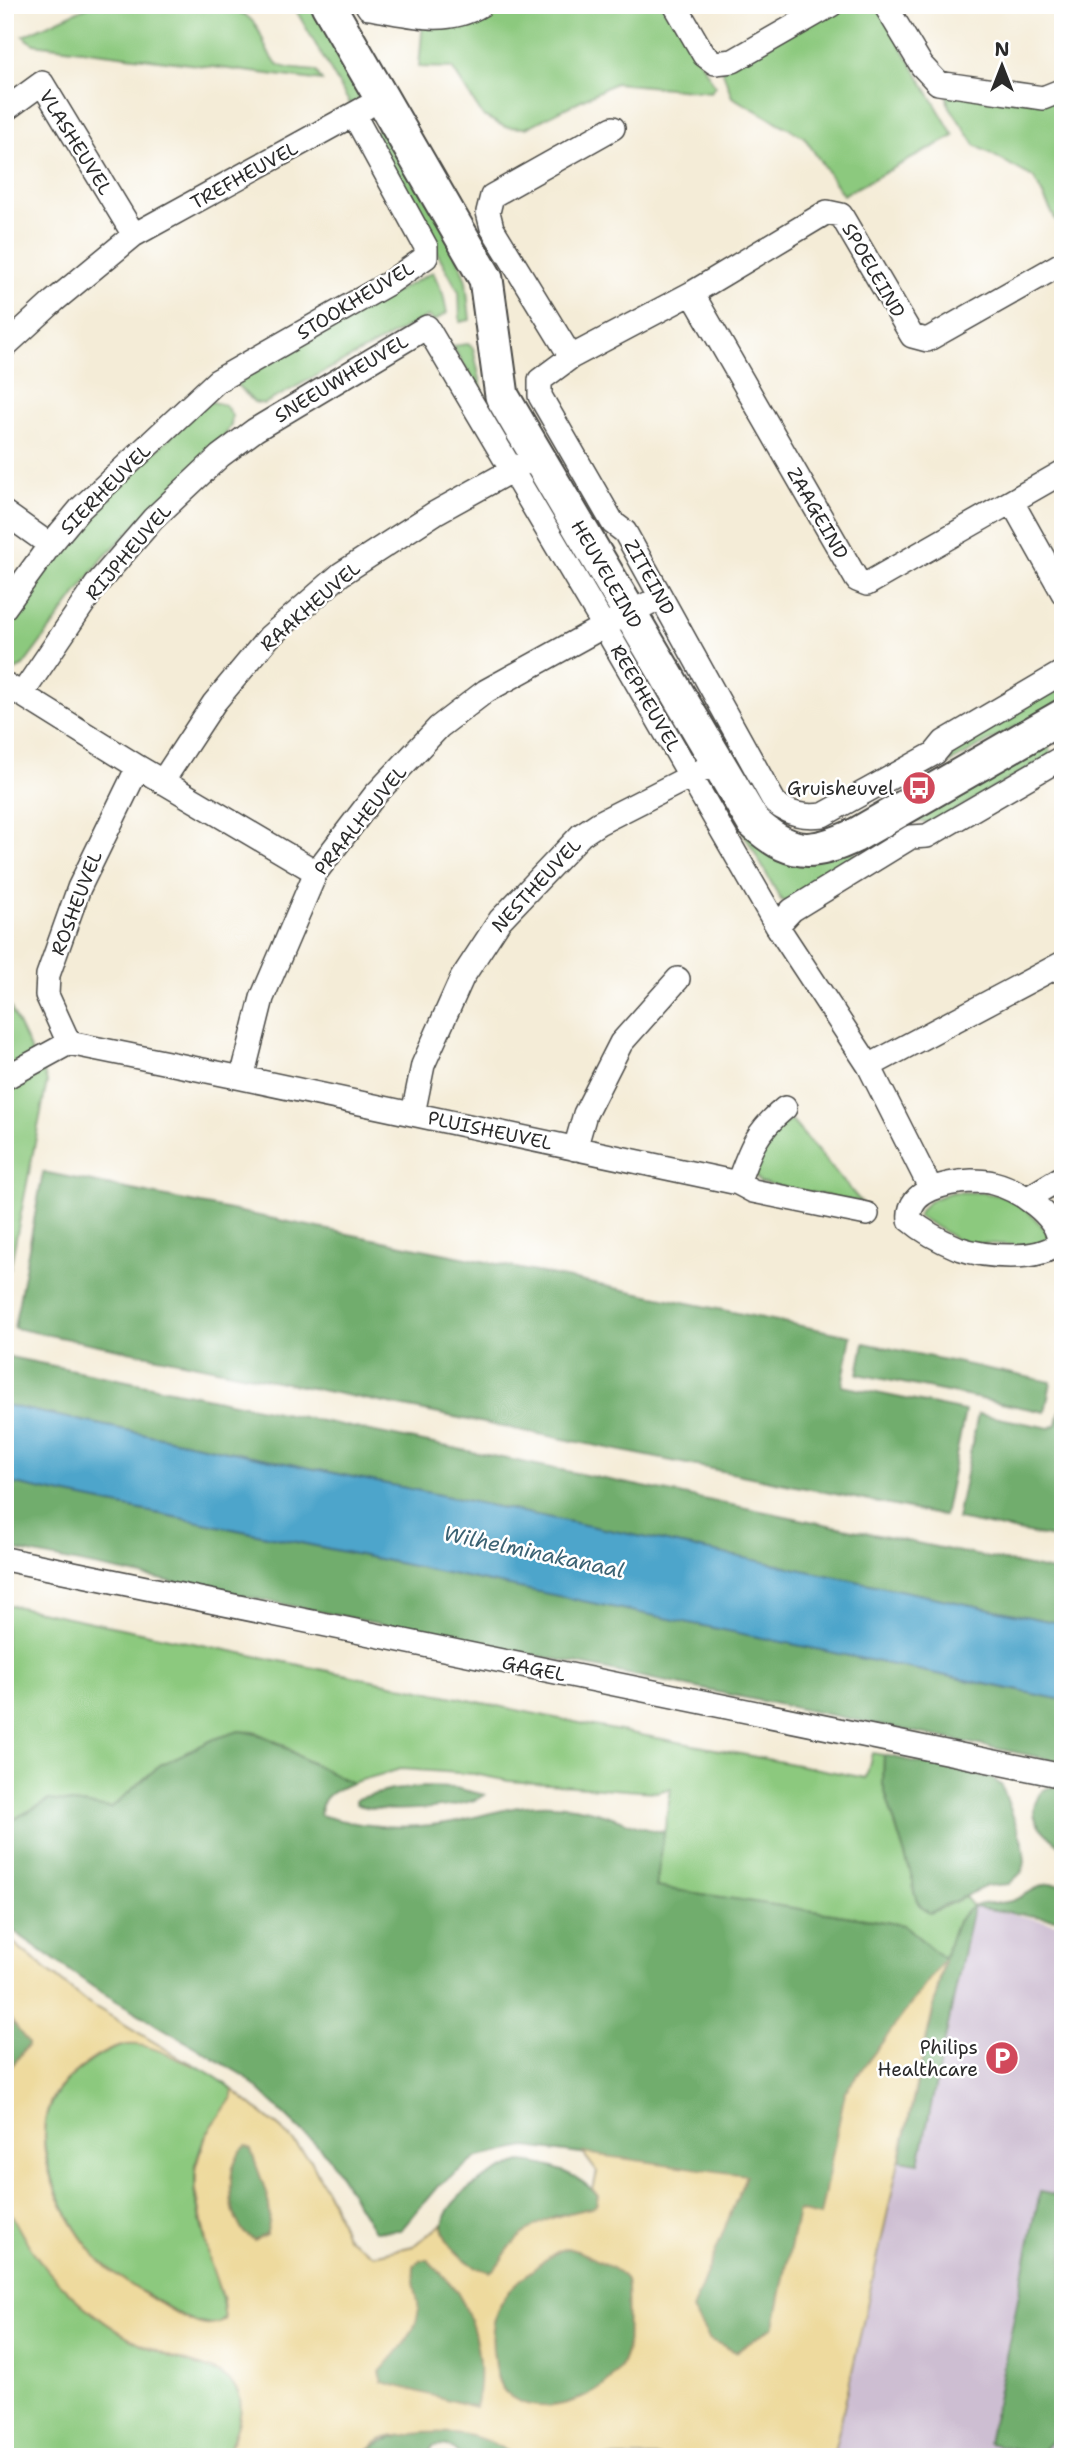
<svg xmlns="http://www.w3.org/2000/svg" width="1068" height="2462" viewBox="0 0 1068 2462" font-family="'Shantell Sans',sans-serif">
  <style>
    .industrial { fill: #cdbed2 }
    .green { fill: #8cc97e; stroke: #5c7a54; stroke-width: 2 }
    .forest { fill: #71ad6d; stroke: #4e6c4c; stroke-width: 2 }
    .sand { fill: #eeda9e; stroke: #8c8264; stroke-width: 2; fill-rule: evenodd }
    .water { fill: #4ea5cb; stroke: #3c687b; stroke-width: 2 }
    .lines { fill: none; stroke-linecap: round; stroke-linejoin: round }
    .street-casing { stroke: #494845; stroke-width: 26 }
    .secondary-casing { stroke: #494845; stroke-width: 37 }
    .street { stroke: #fff; stroke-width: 23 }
    .secondary { stroke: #fff; stroke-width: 33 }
    .labels { text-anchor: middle; stroke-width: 5; stroke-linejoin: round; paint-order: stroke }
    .street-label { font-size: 19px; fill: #2b2b2b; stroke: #fff }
    .poi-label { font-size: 19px; fill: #2b2b2b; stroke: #fff; text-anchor: end }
    .water-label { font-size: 21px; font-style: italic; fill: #3b6273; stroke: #fff }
  </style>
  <rect width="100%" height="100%" fill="#fff"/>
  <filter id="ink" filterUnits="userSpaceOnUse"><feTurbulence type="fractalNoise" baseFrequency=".0143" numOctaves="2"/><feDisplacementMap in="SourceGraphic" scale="14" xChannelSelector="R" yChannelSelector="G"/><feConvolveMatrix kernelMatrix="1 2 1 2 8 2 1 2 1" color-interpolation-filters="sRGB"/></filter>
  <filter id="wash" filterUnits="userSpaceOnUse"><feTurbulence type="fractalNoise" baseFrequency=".00686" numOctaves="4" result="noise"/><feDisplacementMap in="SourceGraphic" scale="28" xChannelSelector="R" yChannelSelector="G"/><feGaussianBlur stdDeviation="1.57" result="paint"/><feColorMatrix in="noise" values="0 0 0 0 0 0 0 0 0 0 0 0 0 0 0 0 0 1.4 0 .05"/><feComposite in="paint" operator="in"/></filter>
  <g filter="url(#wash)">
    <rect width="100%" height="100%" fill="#f4ecd7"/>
    <!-- industrial -->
    <path class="industrial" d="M973,1906l90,19v532h-230l67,-297 19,3z"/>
    <!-- green -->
    <path class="green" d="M91,5c33,0 126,-5 151,8 25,14 18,39 37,52 8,5 26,4 37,6l6,10 -288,-37 -11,-8z
      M293,5h24l47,83 -6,12 -8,4z
      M489,5h178l48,81 -4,6 -96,-9 -89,45 -21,-1 -22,-11 -31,-48 -33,-1 4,-46z
      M839,5h38l77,131 -111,59 -39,-58 -72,-40 -10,-28z
      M946,90l117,9v135l-29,-56 -59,-33 -27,-41z
      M386,127l67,117 13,37 4,39 -10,2 -1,-30 -85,-153 2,-9z
      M433,272l10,22 4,19 -13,8 -6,-5 -164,88 -10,-2 -23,-23z
      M468,344l5,4 11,49 -32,-51z
      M208,401l17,4 7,10 -1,10 -7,12 -120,120 -81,109 -12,6 -6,-2v-48l43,-62 39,-44z
      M1063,679v21l-113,63 3,-20z
      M1046,742l6,12 -119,69 -21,-2z
      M741,828l115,25 -9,17 -60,33 -6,-3z
      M5,996l28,59 -28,15z
      M42,1066l5,16 -37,187 -5,-1v-181z
      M791,1120l71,83 -102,-21 -7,-9 1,-8 17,-33z
      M952,1192c51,0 66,3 98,44l-5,11 -84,-5 -43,-26c5,-15 20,-19 34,-24z
      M5,1604l589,122 272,52 6,-25 12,2 -1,30 30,96 1,12 16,20 35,-16 8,9 -19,22 -10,32 -40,-35 -248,-38 15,-99 -13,4 -19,-1 -130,-10 -35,-7 -73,-5 -50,14 -49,-25 -20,-14 -27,-12 -16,-1 -79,34 -49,43 -62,-8 -44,24z
      M134,2044c29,2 77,27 99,46 -1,16 -19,31 -27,45 -5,10 -8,20 -10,31 -7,46 23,106 29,152l-7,7c-21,1 -41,-12 -59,-23 -19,-11 -41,-23 -57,-39 -21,-21 -34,-45 -45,-72 -18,-46 -22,-86 21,-120 18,-14 32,-24 56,-27z
      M5,2198c27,73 94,132 166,159 21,8 48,10 63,29 16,19 0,52 -9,71h-220z"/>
    <!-- forest -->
    <path class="forest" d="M43,1172l808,164 -9,50 123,25 -21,105 -930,-188z
      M864,1343l187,39 -6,30 -187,-38z
      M5,1356l1058,217v51l-1058,-219z
      M1063,1397v143l-106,-21 21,-105 72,14 7,-4z
      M5,1482l1058,218v62l-1058,-214z
      M239,1731c27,2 44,16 66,29 15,8 31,15 46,23 -17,8 -30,12 -31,32 46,14 91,15 138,6 27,-6 53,-15 80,-16 23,-1 47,3 69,10 19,7 36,15 57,17l-8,55 248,38 40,34c7,-18 11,-48 34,-54 10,-3 23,-1 33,-4 18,-6 31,-22 52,-16v35l-90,-13 -54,256 -19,-3 44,-198 -99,130 -25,125 -22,-6 -24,115 -38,26 -27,-13 -17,-29 53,-135 -219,-28 -48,10 -40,29 -37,44 -27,1 -46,-75 -84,-80 -151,-89 -88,-62v-101l44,-24 62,8 49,-43 54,-26z
      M884,1755l108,23 10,8 21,58 2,18 -3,10 -13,12 -23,2 -56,27c-14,-6 -16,-18 -17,-32l-30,-96z
      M1063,1786v62c-17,-14 -38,-28 -25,-51 5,-11 15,-10 25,-11z
      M422,1787l33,1 30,7c-19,14 -107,20 -129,9v-3l4,-3 32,-8z
      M5,2012l23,30v4c-8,7 -11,17 -20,23l-3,-1z
      M246,2145l5,4c7,27 27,57 15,85l-12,6c-4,-3 -10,-6 -13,-11 -13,-22 -16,-66 5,-84z
      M521,2162c29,2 57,11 77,34l-1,9 -5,3 -37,8 -44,30 -15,22 -7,4c-12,-3 -23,-11 -32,-20 -45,-38 31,-80 64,-90z
      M1040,2192l23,5v232l-24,25 -51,-11z
      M566,2248c12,2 54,20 60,32 2,4 2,62 1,69 -2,6 -4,14 -8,20 -18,29 -79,51 -109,27 -12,-10 -14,-22 -16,-37 -7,-43 7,-66 40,-91 10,-8 20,-16 32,-20z
      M421,2259h7c9,11 21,21 29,33 21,32 27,79 19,115l-94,-24 -3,-10 31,-39 8,-30 -6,-23 2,-15z
      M437,2431c31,1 53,8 79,26h-56c-6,-11 -15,-13 -27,-11l-6,11h-67c27,-24 44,-21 77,-26z"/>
    <!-- sand -->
    <path class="sand" d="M5,1936l79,64 110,66c-48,-21 -66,-35 -112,1 -9,8 -20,15 -27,26 -31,52 9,130 46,169 15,15 85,61 104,63 8,1 14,-1 20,-5l-2,-20 -13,-38 -14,-72v-20l10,-35 25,-36 2,-9 48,39 30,31 23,46 12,31 28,18 39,-9 29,-22c1,22 27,43 48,48 10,-6 13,-17 21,-26 20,-25 51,-32 80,-38l5,-3 2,-9 -5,-6 4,-18 -14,-19 163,22 -54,135 17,29 27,13 38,-26 24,-115 22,5 25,-124 99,-132 -111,497h-317c-32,-24 -64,-27 -103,-23 -8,2 -19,1 -27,4 -10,3 -19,12 -26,19h-135c9,-19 25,-52 9,-71 -15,-19 -42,-21 -63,-29 -72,-27 -139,-86 -166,-159v-130l3,1c9,-6 12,-16 20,-23v-3l-23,-31zM246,2146l5,3c7,27 27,57 15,85l-12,6c-4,-3 -10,-6 -13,-11 -13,-21 -16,-66 5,-83zM566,2248c12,2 54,21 60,32 2,4 2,62 1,69 -2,6 -4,14 -8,20 -20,32 -83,52 -113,24 -9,-10 -11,-22 -12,-35 -7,-43 7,-65 41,-90 10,-8 19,-16 31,-20zM428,2260c9,10 21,20 29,32 20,31 28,80 18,115l-93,-25 -3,-9c16,-19 43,-43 39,-70 -2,-14 -6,-21 -4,-37l7,-6z"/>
    <!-- water -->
    <path class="water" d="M5,1405l1058,219v76l-1058,-218z"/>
  </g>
  <g filter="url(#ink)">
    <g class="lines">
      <!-- street casing -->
      <g class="street-casing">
        <path id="street" d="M367,5l2,3c39,6 76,19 112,-3
          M675,5l29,50 11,8 18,-2 98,-56
          M885,5l37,61 16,17 105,15 20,-8
          M5,110l37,-27 92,152
          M613,128l-121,68 -4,16 4,16 79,129 -31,23v16l73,127 12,9 150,271c16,12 29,14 48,12l112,-62 9,-11 119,-70
          M692,293l165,287 10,4 196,-112
          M5,346l49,-45 80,-66 231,-127
          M571,357l121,-64 135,-81 14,3 71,121 15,4 136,-77
          M1012,502l51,91
          M5,513l45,32
          M5,607l45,-62 30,-36 137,-128 172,-98 37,-26v-10l-72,-132
          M5,684l133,83 178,105
          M22,694l74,-109 57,-66 67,-63 35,-26 172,-103 177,299 173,300 92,140 62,123
          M162,782l52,-79 55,-66 72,-63 94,-61 90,-50
          M777,926l15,-16 119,-73 16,-1 136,-79
          M69,1043l173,35 20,-80 54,-126 59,-77 64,-68 47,-36 118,-65 57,-29
          M69,1043l-22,-48 1,-20 31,-87 59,-121
          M869,1066l194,-103
          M5,1078l64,-35
          M242,1078l496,105 15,8 114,23
          M413,1114l10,-49 39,-87 38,-58 81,-85 18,-12 104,-53
          M575,1149l10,-35 36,-71 57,-64
          M972,1181c7,0 15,0 21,2 24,6 66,32 66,60 -21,19 -75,14 -101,5 -17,-7 -34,-16 -48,-28 -4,-31 40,-38 62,-39z
          M738,1183c12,-34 18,-51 47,-75
          M1028,1198l35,-21
          M5,1559l1058,217"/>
      </g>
      <!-- secondary casing -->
      <g class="secondary-casing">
        <path id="secondary" d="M328,5l158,274 16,117 251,426c37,34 59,34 103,13l207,-119"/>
      </g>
      <!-- street -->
      <use href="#street" class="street"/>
      <!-- secondary -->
      <use href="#secondary" class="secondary"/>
    </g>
  </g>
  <!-- icons -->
  <defs>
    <g id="bus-disc" transform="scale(1.75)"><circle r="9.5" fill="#d1495b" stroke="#fff"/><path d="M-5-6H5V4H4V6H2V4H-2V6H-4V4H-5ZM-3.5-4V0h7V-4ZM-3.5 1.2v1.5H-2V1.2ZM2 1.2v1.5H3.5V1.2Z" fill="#fff"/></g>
    <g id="parking-disc" transform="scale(1.75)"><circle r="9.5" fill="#d1495b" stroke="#fff"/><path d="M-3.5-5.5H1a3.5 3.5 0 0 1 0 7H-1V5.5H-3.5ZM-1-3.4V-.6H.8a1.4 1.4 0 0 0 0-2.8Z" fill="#fff"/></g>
  </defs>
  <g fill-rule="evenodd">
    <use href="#bus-disc" x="919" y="788"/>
    <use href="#parking-disc" x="1002" y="2058"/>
  </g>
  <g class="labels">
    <!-- street labels -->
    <g class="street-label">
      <text transform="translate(76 142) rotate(58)" y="7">VLASHEUVEL</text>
      <text transform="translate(244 175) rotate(-29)" y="7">TREFHEUVEL</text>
      <text transform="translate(874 270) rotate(60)" y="7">SPOELEIND</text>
      <text transform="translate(355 300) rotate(-31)" y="7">STOOKHEUVEL</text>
      <text transform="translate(341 378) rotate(-31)" y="7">SNEEUWHEUVEL</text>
      <text transform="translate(105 489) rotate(-45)" y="7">SIERHEUVEL</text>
      <text transform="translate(818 513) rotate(60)" y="7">ZAAGEIND</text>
      <text transform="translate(128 552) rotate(-49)" y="7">RIJPHEUVEL</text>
      <text transform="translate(607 574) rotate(60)" y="7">HEUVELEIND</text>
      <text transform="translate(650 577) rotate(61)" y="7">ZITEIND</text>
      <text transform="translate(310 606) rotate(-41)" y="7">RAAKHEUVEL</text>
      <text transform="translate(646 698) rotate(60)" y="7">REEPHEUVEL</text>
      <text transform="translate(360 820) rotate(-51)" y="7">PRAALHEUVEL</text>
      <text transform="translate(536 885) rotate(-47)" y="7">NESTHEUVEL</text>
      <text transform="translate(76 903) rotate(-69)" y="7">ROSHEUVEL</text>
      <text transform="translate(490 1130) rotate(12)" y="7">PLUISHEUVEL</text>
      <text transform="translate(534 1668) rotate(12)" y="7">GAGEL</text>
    </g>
    <!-- poi labels -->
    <g class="poi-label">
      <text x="894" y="795">Gruisheuvel</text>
      <text x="978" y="2054">Philips<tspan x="978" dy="22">Healthcare</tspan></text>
    </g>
    <!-- water labels -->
    <g class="water-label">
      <text transform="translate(534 1552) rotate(12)" y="7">Wilhelminakanaal</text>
    </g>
  </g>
  <!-- margin -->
  <rect width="1068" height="2462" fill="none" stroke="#fff" stroke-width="28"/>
  <!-- north arrow -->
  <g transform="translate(1002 66)" stroke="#ffffff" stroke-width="5" paint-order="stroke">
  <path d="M0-5L12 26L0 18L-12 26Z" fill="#2b2b2b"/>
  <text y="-10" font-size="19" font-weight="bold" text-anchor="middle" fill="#2b2b2b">N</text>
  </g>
</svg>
